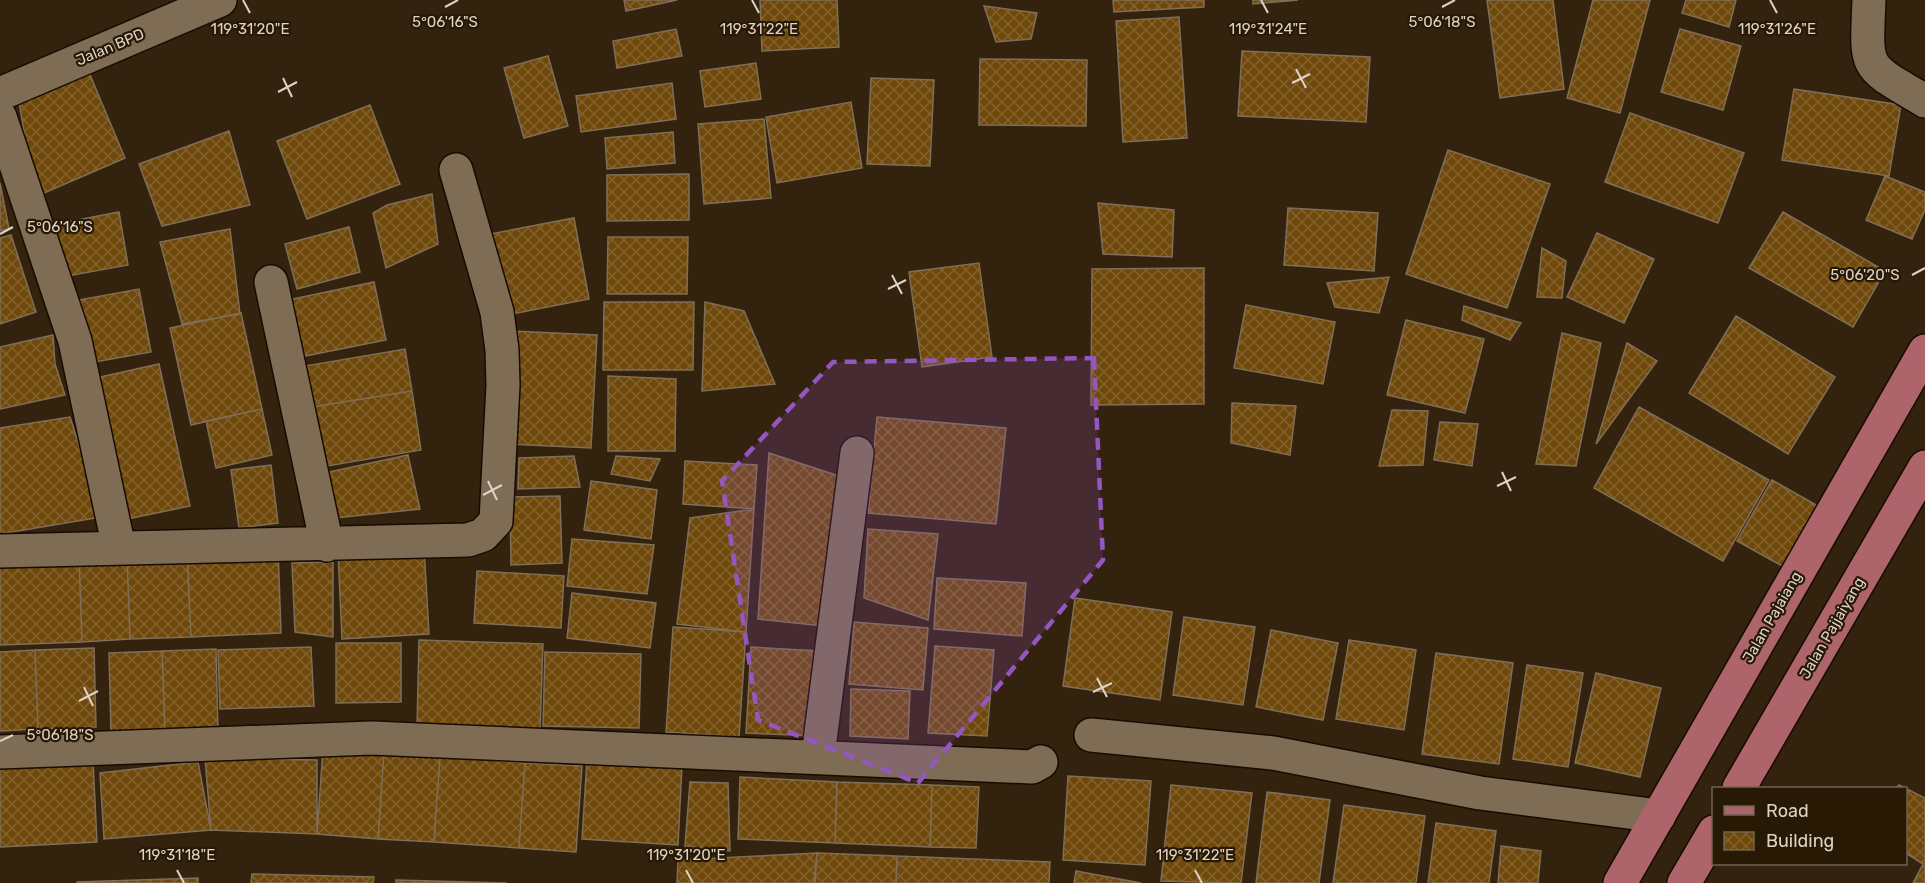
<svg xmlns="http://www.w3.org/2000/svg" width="1925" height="883" viewBox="0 0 1925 883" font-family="Rubik,sans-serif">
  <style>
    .building { fill: url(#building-cross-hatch); stroke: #806e57; stroke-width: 1.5 }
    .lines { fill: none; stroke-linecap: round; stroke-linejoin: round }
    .minor-casing { stroke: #190b00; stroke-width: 36 }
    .major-casing { stroke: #190b00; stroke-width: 36 }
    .minor { stroke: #7e6c55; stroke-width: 33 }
    .major { stroke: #ad646b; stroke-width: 33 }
    .marked { fill: #9456c1; fill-opacity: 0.2; stroke: #9456c1; stroke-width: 4.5; stroke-dasharray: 12 8; stroke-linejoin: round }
    .ticks { fill: none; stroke: #ddd3c6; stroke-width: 2 }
    .labels { text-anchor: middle; stroke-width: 4.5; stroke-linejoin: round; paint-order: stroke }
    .street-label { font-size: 15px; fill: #ddd3c6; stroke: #281905 }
    .ticks-label { font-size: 15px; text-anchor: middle; fill: #ddd3c6; stroke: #281905; stroke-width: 4.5; stroke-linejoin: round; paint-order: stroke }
  </style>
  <defs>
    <pattern id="building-cross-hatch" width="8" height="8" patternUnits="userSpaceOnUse" patternTransform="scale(1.5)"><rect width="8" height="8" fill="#6f480b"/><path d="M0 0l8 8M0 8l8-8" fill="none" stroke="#83622d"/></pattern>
  </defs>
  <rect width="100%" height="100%" fill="#32220e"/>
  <!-- building -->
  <path class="building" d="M624,0h53l-51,11z
    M760,0h77l2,47 -77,4z
    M1113,0h91v7l-90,5z
    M1253,0h45l-45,4z
    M1487,0h66l11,89 -64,9z
    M1593,0h57l-30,113 -53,-15z
    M1686,0h50l-7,27 -47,-14z
    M984,6l53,7 -6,26 -35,3z
    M1179,17l8,121 -64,4 -7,-121z
    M676,29l6,27 -65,12 -4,-27z
    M1680,29l61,17 -18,64 -62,-18z
    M1242,51l128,6 -4,65 -128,-6z
    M548,56l20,70 -44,12 -20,-70z
    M980,59l107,1 -1,66 -107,-1z
    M756,63l5,36 -56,8 -5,-36z
    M88,70l37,88 -90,39 -16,-95z
    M871,78l63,2 -4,86 -63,-2z
    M672,83l4,36 -95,13 -5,-36z
    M1794,89l107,16 -12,71 -107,-16z
    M851,102l11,66 -85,15 -11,-66z
    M370,105l30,79 -93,35 -30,-78z
    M1630,113l114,40 -26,70 -113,-41z
    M764,119l7,79 -67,6 -6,-80z
    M229,131l21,74 -88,21 -23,-62z
    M673,132l2,31 -68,6 -2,-31z
    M1448,150l102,34 -43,124 -101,-34z
    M689,174v46l-82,1v-46z
    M1885,176l40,16v18l-13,29 -46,-19z
    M0,183l9,46 -9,2z
    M432,194l6,50 -52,24 -13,-55 14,-8z
    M1098,203l76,7 -2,47 -69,-3z
    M1288,208l90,5 -4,58 -90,-6z
    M119,212l9,53 -71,13 -11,-52z
    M1783,212l102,59 -32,56 -104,-59z
    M574,218l15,81 -88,17 -16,-81z
    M349,227l11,45 -63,17 -12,-45z
    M230,229l10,85 -58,10 -22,-82z
    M1597,233l57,26 -30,64 -57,-26z
    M11,235l25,77 -36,12v-86z
    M608,237h80l-1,57h-80z
    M1542,248l24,13 -4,37 -25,-1z
    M979,263l13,94 -70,10 -13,-95z
    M1204,268v136l-113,1 1,-136z
    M1389,277l-10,36 -44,-6 -8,-24z
    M374,282l12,58 -86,17 -12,-57z
    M139,289l12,63 -67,12 -11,-63z
    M604,302h90l-1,68h-90z
    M705,302l39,9 31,73 -73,7z
    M1246,305l89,17 -12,62 -89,-16z
    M1464,306l57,17 -11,17 -48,-20z
    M241,313l21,96 -71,16 -21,-97z
    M1736,316l99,61 -47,77 -99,-61z
    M1406,320l78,19 -19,74 -78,-18z
    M512,331l85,4 -6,113 -85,-4z
    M1562,333l39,10 -25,123 -40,-2z
    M53,335l2,29 10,31 -65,14v-62z
    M1627,343l30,18 -61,83z
    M405,349l7,42 -106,17 -7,-41z
    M159,364l31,142 -68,14 -31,-141z
    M608,376l68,3 -1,72h-67z
    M412,391l9,59 -105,18 -10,-60z
    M1232,403l64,3 -6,49 -59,-12z
    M1639,407l130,73 -46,81 -129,-73z
    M262,409l10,46 -56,13 -10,-47z
    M1392,410l36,1 -5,54 -44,1z
    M70,417l32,100 -102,17v-106z
    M877,417l129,11 -10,96 -128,-11z
    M1440,422l38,2 -6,42 -38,-6z
    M769,453l70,23 -16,150 -65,-7z
    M408,455l12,54 -94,10 -11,-44z
    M574,456l6,31 -62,2 1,-31z
    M616,456l44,3 -10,22 -39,-7z
    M685,461l72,4 -3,44 -71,-5z
    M271,465l7,58 -39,5 -8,-58z
    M1772,480l46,26 -34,61 -47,-26z
    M591,481l66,9 -6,49 -67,-9z
    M560,496l2,67 -51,2 -1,-68z
    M754,509l-8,123 -69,-8 13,-106z
    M868,529l70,5 -10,86 -64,-22z
    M572,539l82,6 -7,49 -80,-8z
    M278,547l3,86 -90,4 -4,-86z
    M424,547l5,87 -87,5 -4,-87z
    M187,551l4,86 -61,2 -3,-85z
    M127,554l3,85 -48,3 -3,-86z
    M79,556l3,86 -82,3v-86z
    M333,562v75l-38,-5 -3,-69z
    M477,571l87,5 -3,52 -87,-5z
    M937,578l89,5 -4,53 -88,-7z
    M572,593l84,10 -6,45 -83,-10z
    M1075,598l97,14 -12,88 -97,-14z
    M1184,617l71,10 -12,78 -70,-10z
    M854,622l74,6 -5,62 -74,-6z
    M673,627l73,5 -7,105 -73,-5z
    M1271,630l67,13 -15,77 -67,-13z
    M419,640l124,4 -3,87 -123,-3z
    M1349,640l67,10 -12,80 -68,-11z
    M336,643h65v59l-65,1z
    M935,646l59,4 -7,86 -59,-3z
    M311,647l3,59 -94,3 -2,-59z
    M751,647l68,4 -4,85 -69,-3z
    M94,648l2,79 -58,2 -3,-79z
    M216,649l2,82 -53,1 -3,-81z
    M35,650l3,79 -38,2v-79z
    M162,651l3,81 -54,2 -2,-81z
    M545,652l96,2 -2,74 -96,-2z
    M1436,653l77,10 -14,101 -77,-10z
    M1527,665l56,8 -15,94 -55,-8z
    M1596,673l65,15 -21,89 -65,-14z
    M851,689l59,2 -2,48 -58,-3z
    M323,749l61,4 -6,86 -61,-5z
    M384,753l56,3 -6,86 -56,-3z
    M440,756l85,7 -6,85 -85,-6z
    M205,758l112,2v74l-106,-4z
    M587,760l95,5 -4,80 -96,-6z
    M93,761l4,81 -97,5v-81z
    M198,762l13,68 -107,9 -4,-66z
    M525,763l57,3 -6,86 -57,-4z
    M1068,776l83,5 -6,84 -82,-5z
    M740,777l97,5 -2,61 -97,-4z
    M690,782l38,1 2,68 -45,-5z
    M837,782l95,3 -2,62 -95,-4z
    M932,785l47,2 -3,61 -46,-1z
    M1171,785l81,8 -11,90 -80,-2z
    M1899,785l26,13v85h-12l10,-19 -17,-11v-65h-10z
    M1267,792l63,8 -11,83h-63z
    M1344,805l81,11 -9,67h-83z
    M1436,823l60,8 -7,52h-61z
    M1501,846l40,5 -3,32h-40z
    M817,853l80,3 -1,27h-81z
    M817,853l-3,30h-137l1,-23z
    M897,856l153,6 -1,21h-153z
    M1076,871l65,12h-67z
    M252,874l122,3 -1,6h-122z
    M198,878v5h-121v-1z
    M396,880l111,3h-111z"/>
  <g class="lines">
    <!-- minor casing -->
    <g class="minor-casing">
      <path id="minor" d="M1869,0c-3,72 -6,64 56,101
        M0,94l220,-94
        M0,117l75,224 44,207
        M271,282l56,263
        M0,551l468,-11 15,-5 13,-14 7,-136 -1,-35 -5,-38 -41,-142
        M1091,735l182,18 207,40 179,23
        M0,752l372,-14 660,29 9,-5
        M818,756l39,-303"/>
    </g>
    <!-- major casing -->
    <g class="major-casing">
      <path id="major" d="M1739,788l186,-321
        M1620,883l305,-532
        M1684,883l30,-51"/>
    </g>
    <!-- minor -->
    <use href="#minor" class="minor"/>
    <!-- major -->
    <use href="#major" class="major"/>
  </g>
  <!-- marked area -->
  <path class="marked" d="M1094,358l9,202 -185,223 -160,-63 -36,-239 111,-119z"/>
  <!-- ticks -->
  <path class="ticks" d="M243,0l7,13M752,0l7,13M1261,0l7,13M1770,0l7,13M445,7l13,-7M1442,7l13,-7M1296,69l10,19M283,78l9,19M1292,83l18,-9M278,92l19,-10M0,234l13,-7M892,275l10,19M1912,275l13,-7M888,289l18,-9M1502,472l9,19M488,481l9,19M1497,486l19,-9M483,495l19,-10M1097,678l10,19M84,687l9,19M1093,692l19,-9M79,701l19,-10M0,741l13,-6M177,870l7,13M686,870l7,13M1195,870l7,13"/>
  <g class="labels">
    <!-- street labels -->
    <g class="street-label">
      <text transform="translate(110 47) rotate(-23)" y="5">Jalan BPD</text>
      <text transform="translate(1772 617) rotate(-60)" y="5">Jalan Pajaiang</text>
      <text transform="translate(1832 628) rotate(-60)" y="5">Jalan Pajjaiyang</text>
    </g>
  </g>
  <g class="ticks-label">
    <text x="445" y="27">5°06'16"S</text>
    <text x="1442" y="27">5°06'18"S</text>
    <text x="1777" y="34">119°31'26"E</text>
    <text x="250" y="34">119°31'20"E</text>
    <text x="759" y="34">119°31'22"E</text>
    <text x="1268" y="34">119°31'24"E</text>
    <text x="60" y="232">5°06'16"S</text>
    <text x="1865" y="280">5°06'20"S</text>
    <text x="60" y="740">5°06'18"S</text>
    <text x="177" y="860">119°31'18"E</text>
    <text x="686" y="860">119°31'20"E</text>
    <text x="1195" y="860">119°31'22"E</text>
  </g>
  <!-- legend -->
  <rect x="1712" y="787" width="195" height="78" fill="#281905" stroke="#706352" stroke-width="1.5"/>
  <rect x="1724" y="806" width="30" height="9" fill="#ad646b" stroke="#706352" stroke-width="1.5"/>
  <text x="1766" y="817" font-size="18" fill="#ddd3c6">Road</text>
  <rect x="1724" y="832" width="30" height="18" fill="url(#building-cross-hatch)" stroke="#706352" stroke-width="1.5"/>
  <text x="1766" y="847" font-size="18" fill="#ddd3c6">Building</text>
</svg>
